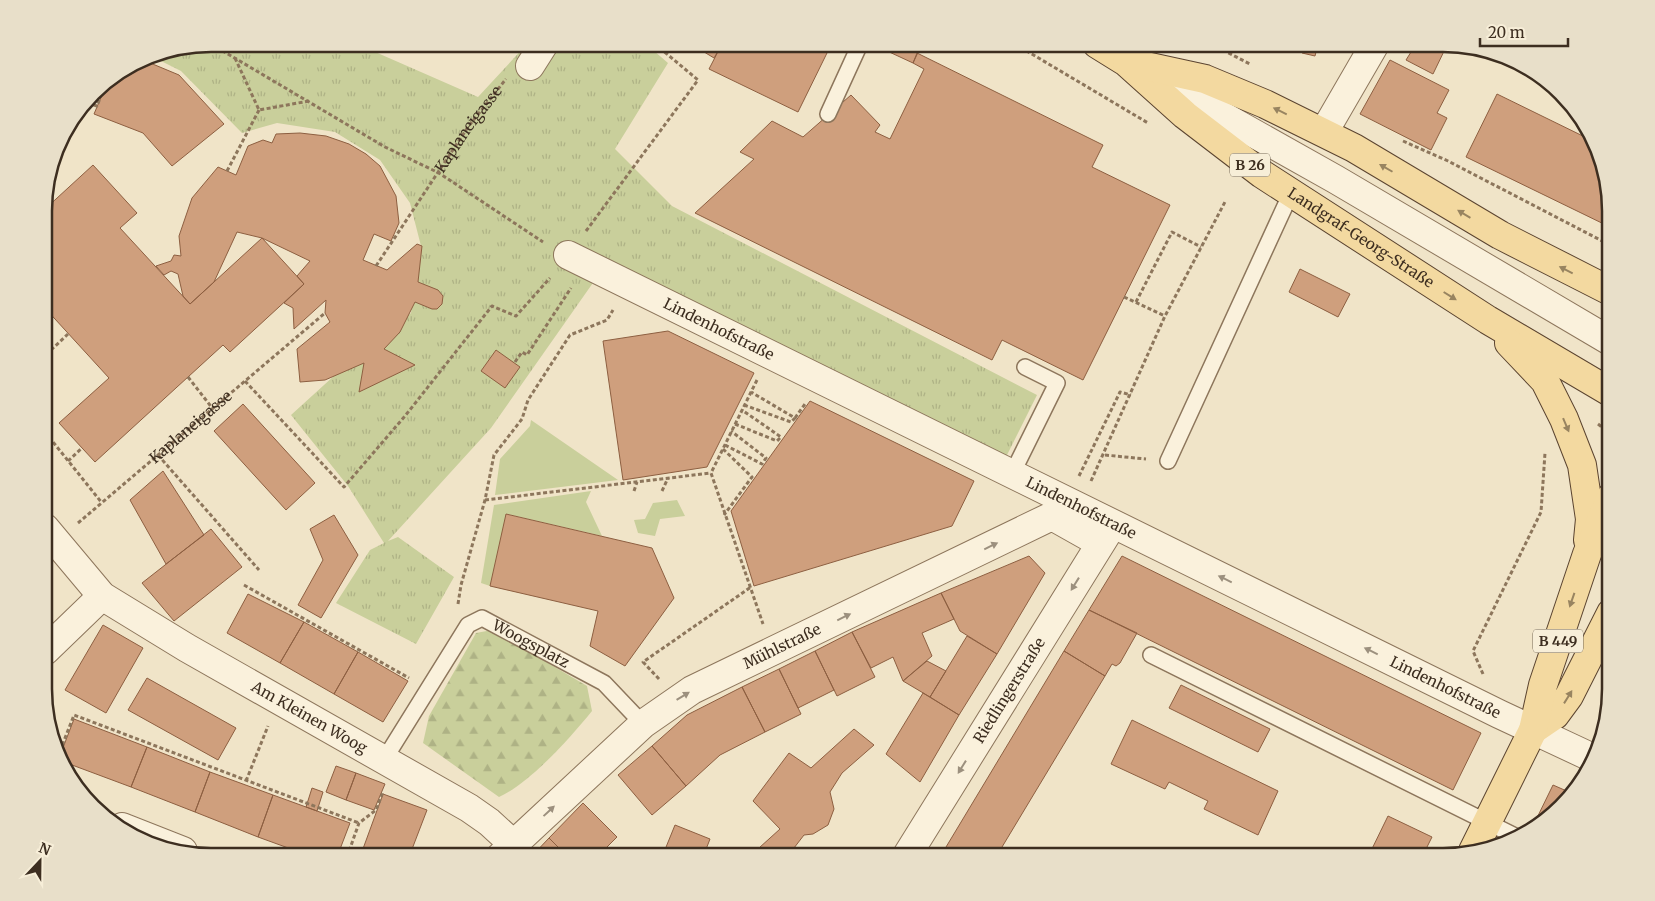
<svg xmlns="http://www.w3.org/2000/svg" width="1655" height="901" viewBox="0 0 1655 901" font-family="Merriweather,serif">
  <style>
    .grass { fill: #c9cf9b }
    .forest { fill: url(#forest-firs) }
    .park { fill: url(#park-tufts) }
    .building { fill: #cf9f7d; stroke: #8d5f41 }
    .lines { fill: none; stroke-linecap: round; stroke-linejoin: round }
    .lane-casing { stroke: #8d765c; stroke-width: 18 }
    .street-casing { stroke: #8d765c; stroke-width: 30 }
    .primary-casing { stroke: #5b4430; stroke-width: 30 }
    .path { stroke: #8d765c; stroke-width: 3; stroke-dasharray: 4 2.5; stroke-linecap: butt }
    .lane { stroke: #faf1dc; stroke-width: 15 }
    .street { stroke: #faf1dc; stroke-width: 28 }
    .primary { stroke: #f3d9a0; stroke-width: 28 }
    .oneway { fill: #988460 }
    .oneway2 { fill: #9c907e }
    .labels { text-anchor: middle; stroke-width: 4.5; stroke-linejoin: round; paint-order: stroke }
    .shield { fill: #f7eed8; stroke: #756857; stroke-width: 1 }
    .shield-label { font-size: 14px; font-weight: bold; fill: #3d2e20 }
    .street-label { font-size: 15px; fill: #3d2e20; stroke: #f7eed8 }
    .rim { fill: none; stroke: #3d2e20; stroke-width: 2.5 }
  </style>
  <defs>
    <pattern id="forest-firs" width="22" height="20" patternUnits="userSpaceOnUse" patternTransform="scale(1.25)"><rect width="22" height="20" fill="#c9cf9b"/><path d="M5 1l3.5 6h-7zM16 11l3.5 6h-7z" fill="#aeb285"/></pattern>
    <pattern id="park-tufts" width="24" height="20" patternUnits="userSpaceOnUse" patternTransform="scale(1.25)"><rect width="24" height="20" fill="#c9cf9b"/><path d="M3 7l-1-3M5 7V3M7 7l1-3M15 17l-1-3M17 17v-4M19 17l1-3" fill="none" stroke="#aeb285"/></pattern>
  </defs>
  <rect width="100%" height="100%" fill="#f0e4c8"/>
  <!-- grass -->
  <path class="grass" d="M531,420l87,60 -123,15 5,-36 30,-33z
    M591,491l-5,11 16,34 -95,-22 -17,72 -9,-3 13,-78z
    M677,500l8,16 -25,3 -5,17 -17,-3 -4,-13 11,-1 8,-16z"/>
  <!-- forest -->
  <path class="forest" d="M492,630l95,56 5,25c-21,26 -63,73 -93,86l-76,-54 6,-27 47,-83z"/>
  <!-- park -->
  <path class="park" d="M212,44h145l121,53 49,-53h119l22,19 -53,86 57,57 365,189 -32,64 -403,-189 -111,158 -103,113 10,-4 56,40 -38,67 -80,-41 34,-53 14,-7 -36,-57 -57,-71 44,-40 76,-62 10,-67 -11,-43 -30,-43 -45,-28 -58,-9 -35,10 -61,-62 -30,-15z"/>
  <!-- building -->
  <path class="building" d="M691,44h31l-8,14z
    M722,44h86l19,9 -29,59 -89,-43z
    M872,44h50l-9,19z
    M1301,44h17l-3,12 -13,-3 2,-9z
    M1416,44l31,1 -14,29 -27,-14z
    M917,53l186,92 -11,22 78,38 -87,175 -81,-40 -10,20 -297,-147 59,-54 -14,-7 32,-31 31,16 48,-42 29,30 -5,7 15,7 34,-70 -11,-6z
    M143,60l36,15 45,49 -52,42 -29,-33 -49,-19 14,-33z
    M1390,60l59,30 -12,23 10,5 -16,32 -71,-36z
    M1497,94l94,46 19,50v37l-144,-70z
    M300,133l26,3 23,8 17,10 14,12 16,30 3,27 -8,18 -17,-7 -11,26 24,10 30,-26 5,2 -4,36 20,8 5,6 -1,8 -5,5h-5l-17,-7 -15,30 -16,17 31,16 -56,27 5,-29 -39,17 -25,2 -3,-33 33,-27 -5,-9 1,-13 -32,29 -1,-21 -9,-5 20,-19 -7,-8 13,-15 -48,-23 -25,-6 -23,50 -24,22 -7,-8 -5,-22 -7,-3 -7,4 -8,-9 15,-5 3,-6 7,1 -2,-20 13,-38 26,-31 18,8 12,-29 15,-6 9,3 4,-9z
    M93,165l44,48 -17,15 70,76 72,-66 42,46 -74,68 -7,-7 -128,117 -36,-39 50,-45 -65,-71v-97z
    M1300,269l50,25 -12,23 -49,-25z
    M668,331l86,42 -47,94 -84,13 -20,-139z
    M496,350l24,17 -15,21 -24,-17z
    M810,401l164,80 -22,45 -198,60 -23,-75z
    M243,404l72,79 -29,27 -72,-79z
    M163,471l41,64 -38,29 -36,-64z
    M506,514l146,34 22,50 -49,68 -35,-20 8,-35 -108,-25z
    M334,515l24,40 -37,63 -23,-13 25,-45 -13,-31z
    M211,529l31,38 -68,54 -32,-38z
    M1029,556l16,17 -48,81 -37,-23 -19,-38z
    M1122,556l359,177 -28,57 -364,-180z
    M941,593l13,26 -32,14 10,23 -29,25 -10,-24 -22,11 -19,-36z
    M248,594l56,28 -24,41 -53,-30z
    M1089,610l48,23 -17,30 -4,3 -4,-2 -7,12 -41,-25z
    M304,622l54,30 -24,42 -54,-31z
    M103,625l40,23 -37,65 -41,-23z
    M852,632l23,45 -38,19 -22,-45z
    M967,636l30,18 -38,61 -29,-18z
    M815,651l19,39 -36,18 -19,-39z
    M1064,651l41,25 -109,181h-56z
    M358,652l50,29 -25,41 -49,-28z
    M927,661l19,10 -16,26 -27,-16z
    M779,669l22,45 -36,18 -23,-45z
    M147,678l89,50 -18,32 -90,-50z
    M1181,685l89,44 -12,23 -89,-44z
    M742,687l23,45 -45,23 -34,31 -34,-40 35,-31z
    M923,693l36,22 -39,67 -34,-28z
    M74,719l73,28 -16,40 -67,-25 -3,-9z
    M1132,720l146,71 -20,44 -54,-26 4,-8 -39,-19 -4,7 -54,-25z
    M854,729l20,16 -32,28 -12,19 4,17 -6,16 -15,9 -9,1 -17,22h-38l31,-28 -27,-28 36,-48 22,15z
    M652,746l34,40 -34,29 -34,-40z
    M147,747l63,25 -15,40 -64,-25z
    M336,766l20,7 -10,27 -20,-8z
    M210,772l63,23 -15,42 -63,-25z
    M356,773l29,11 -11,26 -28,-10z
    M1553,785l16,7 -32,36 -4,-2z
    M312,788l11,4 -6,19 -11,-4z
    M383,794l44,16 -18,47h-49z
    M273,795l77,28 -13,34h-24l-55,-20z
    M583,803l34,34 -20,20h-29l-19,-19z
    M1388,816l44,21 -10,20h-54z
    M675,825l35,14 -7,18h-41z
    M549,838l19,19h-37z
    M707,849l25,5 16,3h-44z"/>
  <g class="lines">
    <!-- lane casing -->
    <g class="lane-casing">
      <g id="lane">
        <path d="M828,114l32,-70"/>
        <path d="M1168,461l123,-268"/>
        <path d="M1012,474l45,-91 -32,-16"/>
        <path d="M1151,655l364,181"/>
        <path id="s3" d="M384,760l84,-135 14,-7 122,65 39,41"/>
      </g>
    </g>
    <!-- street casing -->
    <g class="street-casing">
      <g id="street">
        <path d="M530,66l14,-22"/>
        <path d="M1148,74l187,105 275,162"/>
        <path d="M1324,132l51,-88"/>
        <path id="s4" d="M568,255l931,459 96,45"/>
        <path id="s5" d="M45,528l57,68 85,52 282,160 20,14 24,22"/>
        <path d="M45,651l57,-55"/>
        <path d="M122,827l61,24"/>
        <path id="s6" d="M500,857l143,-133 49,-34 360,-174 48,27"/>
        <path id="s7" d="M906,857l205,-330"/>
      </g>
    </g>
    <!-- primary casing -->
    <g class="primary-casing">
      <g id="primary">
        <path id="s8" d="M1097,44l29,18 59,53 77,59 226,146 122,72"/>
        <path d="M1127,62l78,17 60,25 89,44 146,87 110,56"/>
        <path d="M1509,343l36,38 19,38 18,46 8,54 -2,21"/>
        <path d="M1533,730l22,-15 14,-19 42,-83"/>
        <path d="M1473,851l60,-121 10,-45 44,-131 24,-57"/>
      </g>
    </g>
    <!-- path -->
    <g class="path">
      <path d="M211,44l174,103 54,26 104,69"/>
      <path d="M1015,44l133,79"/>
      <path d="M1211,44l39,20"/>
      <path d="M235,58l24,52 50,-9"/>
      <path d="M87,103l10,3 9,-24"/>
      <path d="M1403,141l45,20 162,84"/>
      <path d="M227,171l32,-61"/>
      <path d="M586,231l112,-151 -43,-36"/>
      <path id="s1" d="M376,266l92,-139 38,-48"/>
      <path d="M1124,297l41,19"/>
      <path d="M1136,302l36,-70 29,15"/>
      <path d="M44,342l7,8 -7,3"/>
      <path d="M51,350l17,-16"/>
      <path d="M515,362l7,-10 5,3 44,-67"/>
      <path d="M188,377l25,32"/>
      <path d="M757,380l-46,93 52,151"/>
      <path d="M245,381l99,106 61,-71 87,-110 24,10 34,-38"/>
      <path d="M744,405l47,17 4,-4 -44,-26"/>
      <path d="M795,418l10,-14"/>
      <path d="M735,424l42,17 4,-4 -39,-27"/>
      <path d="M1598,424l13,10"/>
      <path d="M45,432l57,71"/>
      <path d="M725,445l37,19 4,-6 -35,-27"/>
      <path d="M723,449l29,28 -28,38"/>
      <path d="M158,455l101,115"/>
      <path d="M1105,455l41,4"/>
      <path d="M68,461l14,-13"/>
      <path d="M1079,476l41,-84 11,3"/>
      <path d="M1091,481l74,-165 61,-116"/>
      <path d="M634,491l3,-9"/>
      <path d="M662,491l6,-13"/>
      <path d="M485,500l226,-27"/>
      <path id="s2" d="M78,523l247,-210"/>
      <path d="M244,585l165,93"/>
      <path d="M458,604l3,-19 24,-85 9,-45 28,-36 6,-19 42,-65 37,-15 6,-10"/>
      <path d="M1483,674l-10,-23 68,-139 4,-59"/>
      <path d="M659,679l-16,-17 108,-75"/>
      <path d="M60,751l14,-36 285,108"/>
      <path d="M246,781l22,-55"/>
      <path d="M347,857l12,-34 17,-13 7,-18"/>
    </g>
    <!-- lane -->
    <use href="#lane" class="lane"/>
    <!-- street -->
    <use href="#street" class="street"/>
    <!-- primary -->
    <use href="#primary" class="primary"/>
  </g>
  <!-- one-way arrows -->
  <defs><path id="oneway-solid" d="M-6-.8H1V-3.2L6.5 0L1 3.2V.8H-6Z" transform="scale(1.25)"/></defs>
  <g class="oneway">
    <use href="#oneway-solid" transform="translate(1280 111) rotate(-154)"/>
    <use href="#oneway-solid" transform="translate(1386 168) rotate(-150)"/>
    <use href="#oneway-solid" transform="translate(1464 214) rotate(-149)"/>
    <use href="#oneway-solid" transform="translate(1566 270) rotate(-153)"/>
    <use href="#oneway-solid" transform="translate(1450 296) rotate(32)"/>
    <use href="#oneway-solid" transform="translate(1566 425) rotate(67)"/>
    <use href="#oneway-solid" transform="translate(1572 600) rotate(109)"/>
    <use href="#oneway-solid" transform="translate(1568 697) rotate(-58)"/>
  </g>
  <g class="oneway2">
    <use href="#oneway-solid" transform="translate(991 546) rotate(-26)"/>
    <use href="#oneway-solid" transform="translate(1225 579) rotate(-154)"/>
    <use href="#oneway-solid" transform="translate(1075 584) rotate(122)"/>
    <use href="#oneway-solid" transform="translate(844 617) rotate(-26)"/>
    <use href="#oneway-solid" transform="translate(1371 651) rotate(-154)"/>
    <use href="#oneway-solid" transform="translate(683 696) rotate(-31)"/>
    <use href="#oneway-solid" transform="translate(962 767) rotate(122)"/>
    <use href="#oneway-solid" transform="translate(549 811) rotate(-43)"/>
  </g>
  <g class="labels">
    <!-- shield labels -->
    <g class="shield">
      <rect x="1230" y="153.5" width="40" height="23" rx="4"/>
      <rect x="1533" y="629.5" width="50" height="23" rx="4"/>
    </g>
    <g class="shield-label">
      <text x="1250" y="170">B 26</text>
      <text x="1558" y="646">B 449</text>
    </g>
    <!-- street labels -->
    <g class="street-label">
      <text dy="5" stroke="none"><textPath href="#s1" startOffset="165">Kaplaneigasse</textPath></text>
      <text dy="5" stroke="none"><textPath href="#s8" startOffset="328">Landgraf-Georg-Straße</textPath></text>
      <text dy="5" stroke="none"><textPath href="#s4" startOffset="168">Lindenhofstraße</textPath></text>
      <text dy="5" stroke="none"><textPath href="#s2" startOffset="148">Kaplaneigasse</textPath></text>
      <text dy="5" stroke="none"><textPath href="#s4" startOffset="572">Lindenhofstraße</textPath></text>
      <text dy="5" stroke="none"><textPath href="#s3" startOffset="230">Woogsplatz</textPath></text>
      <text dy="5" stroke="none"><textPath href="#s6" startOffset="355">Mühlstraße</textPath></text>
      <text dy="5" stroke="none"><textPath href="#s4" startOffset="978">Lindenhofstraße</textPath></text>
      <text dy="5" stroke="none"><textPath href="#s7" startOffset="196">Riedlingerstraße</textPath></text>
      <text dy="5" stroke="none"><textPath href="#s5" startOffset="329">Am Kleinen Woog</textPath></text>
    </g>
  </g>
  <!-- crop -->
  <path d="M0 0H1655V901H0ZM211 52H1443A159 159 0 0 1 1602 211V689A159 159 0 0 1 1443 848H211A159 159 0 0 1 52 689V211A159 159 0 0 1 211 52Z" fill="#e8dfc9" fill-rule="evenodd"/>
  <path class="rim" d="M211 52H1443A159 159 0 0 1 1602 211V689A159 159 0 0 1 1443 848H211A159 159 0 0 1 52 689V211A159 159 0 0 1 211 52Z"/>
  <!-- north arrow -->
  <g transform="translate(40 861) rotate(22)" stroke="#f7eed8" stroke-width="4" paint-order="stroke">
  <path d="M0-4L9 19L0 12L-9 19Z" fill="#3d2e20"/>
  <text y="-8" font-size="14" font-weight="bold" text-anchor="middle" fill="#3d2e20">N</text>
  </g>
  <!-- scale -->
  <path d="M1480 38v8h88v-8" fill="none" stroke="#3d2e20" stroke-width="2.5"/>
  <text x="1488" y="38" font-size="15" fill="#3d2e20" stroke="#f7eed8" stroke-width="4" paint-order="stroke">20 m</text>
</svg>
